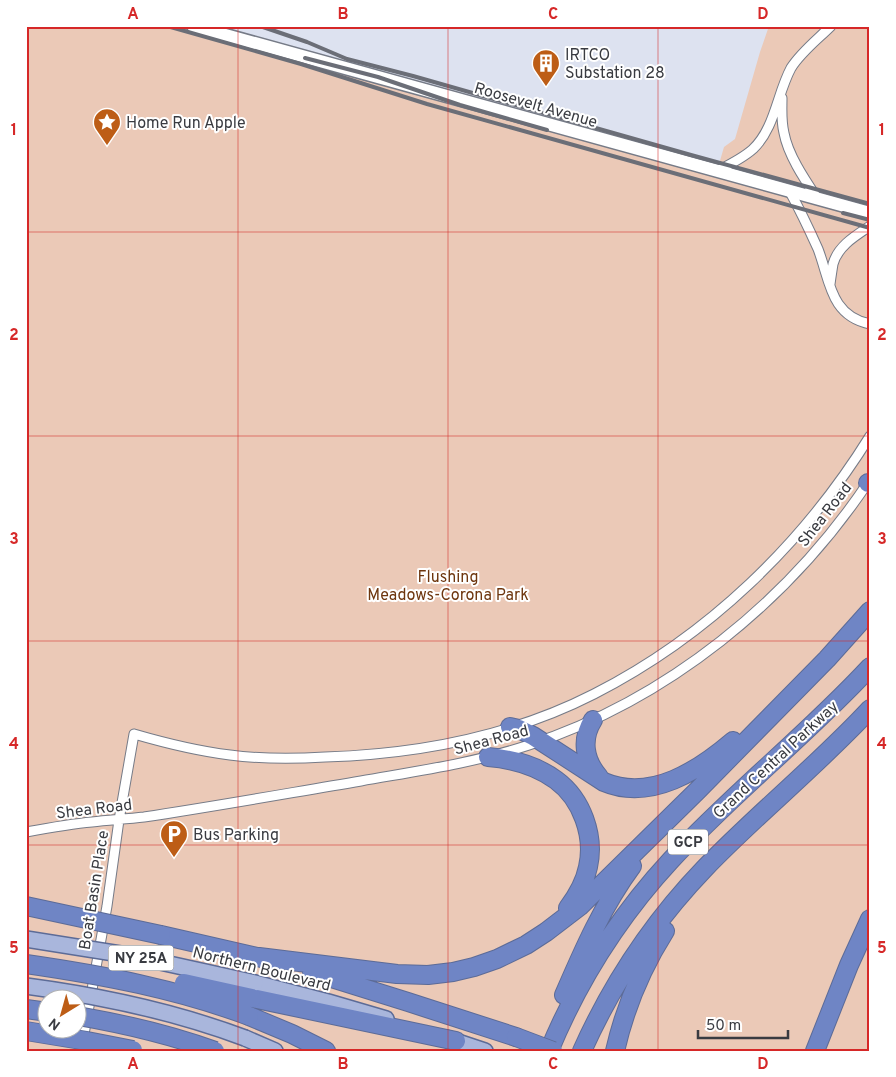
<svg xmlns="http://www.w3.org/2000/svg" width="896" height="1077" viewBox="0 0 896 1077" font-family="Overpass,sans-serif">
  <style>
    .green { fill: #ebc9b7; fill-rule: evenodd }
    .lines { fill: none; stroke-linecap: round; stroke-linejoin: round }
    .street-casing { stroke: #767b87; stroke-width: 11 }
    .secondary-casing { stroke: #767b87; stroke-width: 15 }
    .primary-casing { stroke: #5c6b97; stroke-width: 18 }
    .highway-casing { stroke: #5c6b97; stroke-width: 20 }
    .street { stroke: #fff; stroke-width: 9 }
    .secondary { stroke: #fff; stroke-width: 12 }
    .primary { stroke: #a9b6dc; stroke-width: 15 }
    .highway { stroke: #6f85c5; stroke-width: 18 }
    .rail { stroke: #6b6e77; stroke-width: 4 }
    .primary-bridge-casing { stroke: #5c6b97; stroke-width: 18; stroke-linecap: butt }
    .highway-bridge-casing { stroke: #5c6b97; stroke-width: 20; stroke-linecap: butt }
    .primary-bridge { stroke: #a9b6dc; stroke-width: 15 }
    .highway-bridge { stroke: #6f85c5; stroke-width: 18 }
    .grid { fill: none; stroke: #d62828; stroke-width: 1; stroke-opacity: 0.55 }
    .labels { text-anchor: middle; stroke-width: 4; stroke-linejoin: round; paint-order: stroke }
    .shield { fill: #fff; stroke: #74767a; stroke-width: 1 }
    .shield-label { font-size: 15px; font-weight: bold; fill: #393b41 }
    .poi-label { font-size: 16px; fill: #393b41; stroke: #fff; text-anchor: start }
    .street-label { font-size: 16px; fill: #393b41; stroke: #fff }
    .park-label { font-size: 16px; fill: #6e360e; stroke: #fff }
    .neatline { fill: none; stroke: #d62828; stroke-width: 2 }
    .grid-label { font-size: 16px; text-anchor: middle; font-weight: bold; fill: #d62828 }
  </style>
  <rect width="100%" height="100%" fill="#dde2f0"/>
  <!-- green -->
  <path class="green" d="M26,26h168l523,145 7,-24 11,-8 25,-87 9,-26h101v1025h-844zM48,1000h30v30h-30z"/>
  <g class="lines">
    <!-- street casing -->
    <g class="street-casing">
      <path id="street" d="M782,98c0,11 -1,23 2,35 4,22 21,47 33,65
        M717,171c12,-6 26,-13 36,-22 22,-21 24,-55 38,-81 10,-16 27,-29 40,-42
        M789,190c11,20 20,39 29,59 12,31 12,67 52,75
        M830,284c1,-7 2,-14 3,-20 5,-18 22,-28 37,-38
        M26,832c22,-4 44,-8 66,-10 18,-2 35,-3 52,-5 73,-11 145,-24 217,-36 56,-10 113,-18 168,-36 138,-45 260,-144 340,-264
        M81,1051l26,-145 12,-86 15,-86c31,9 63,17 96,21 31,4 63,4 95,2 92,-3 187,-21 269,-63 114,-58 209,-150 276,-258"/>
    </g>
    <!-- secondary casing -->
    <g class="secondary-casing">
      <path id="secondary" d="M193,26l677,187"/>
    </g>
    <!-- primary casing -->
    <g class="primary-casing">
      <path id="primary" d="M255,983l73,19 58,17
        M245,1038l30,13
        M446,1038l39,13"/>
    </g>
    <!-- highway casing -->
    <g class="highway-casing">
      <path id="highway" d="M868,483h2
        M593,720c-12,19 -9,40 6,57
        M510,727l9,2 14,7 71,46c47,20 95,-12 129,-41
        M488,757c24,2 49,9 68,23 26,19 39,56 32,87 -3,15 -11,29 -20,41
        M161,935l109,25
        M259,957l138,17 31,1 25,-3 21,-5 23,-8 29,-14 20,-13 34,-26 118,-116 129,-131 43,-48
        M312,972l96,30 108,35
        M564,995c19,-44 39,-90 68,-129
        M252,998l204,43
        M26,1009l22,3
        M249,1016l43,18 34,17
        M549,1051c29,-70 71,-136 122,-191 63,-68 136,-125 199,-193
        M582,1051c30,-67 72,-130 123,-183 53,-55 113,-103 165,-159
        M615,1051c10,-44 26,-82 50,-120
        M815,1051l34,-86 21,-46"/>
    </g>
    <!-- street -->
    <use href="#street" class="street"/>
    <!-- secondary -->
    <use href="#secondary" class="secondary"/>
    <!-- primary -->
    <use href="#primary" class="primary"/>
    <!-- highway -->
    <use href="#highway" class="highway"/>
    <!-- rail -->
    <path class="rail" d="M167,26l134,38 126,40 443,124
      M260,26l47,16 40,17 66,17 278,79 179,49
      M305,58l73,19 82,28 87,25
      M843,213l27,7"/>
    <!-- primary-bridge casing -->
    <g class="primary-bridge-casing">
      <path id="primary-bridge" d="M26,939l107,17 122,27
        M26,986c76,10 147,25 219,52"/>
    </g>
    <!-- highway-bridge casing -->
    <g class="highway-bridge-casing">
      <path id="highway-bridge" d="M26,906l135,29
        M26,964c76,11 151,25 223,52
        M184,983l68,15
        M78,1016c46,8 93,19 137,35
        M26,1031l61,10 46,9
        M516,1037l37,14"/>
    </g>
    <!-- primary-bridge -->
    <use href="#primary-bridge" class="primary-bridge"/>
    <!-- highway-bridge -->
    <use href="#highway-bridge" class="highway-bridge"/>
  </g>
  <!-- grid -->
  <path class="grid" d="M238,26v1025M448,26v1025M658,26v1025M26,232h844M26,436h844M26,641h844M26,845h844"/>
  <!-- icons -->
  <defs>
    <g id="building-pin" transform="scale(1.4375)"><path d="M0 17L-7.5 6A9.5 9.5 0 1 1 7.5 6Z" fill="#bd5d16" stroke="#fff"/><path d="M-4-6H4V6H1V3H-1V6H-4ZM-2.5-4.3h1.7v1.8h-1.7ZM.8-4.3h1.7v1.8H.8ZM-2.5-1h1.7V.8h-1.7ZM.8-1h1.7V.8H.8Z" fill="#fff"/></g>
    <g id="sight-pin" transform="scale(1.4375)"><path d="M0 17L-7.5 6A9.5 9.5 0 1 1 7.5 6Z" fill="#bd5d16" stroke="#fff"/><path d="M0-6L1.8-2.2L6-1.7L2.9 1.2L3.7 5.4L0 3.3L-3.7 5.4L-2.9 1.2L-6-1.7L-1.8-2.2Z" fill="#fff"/></g>
    <g id="parking-pin" transform="scale(1.4375)"><path d="M0 17L-7.5 6A9.5 9.5 0 1 1 7.5 6Z" fill="#bd5d16" stroke="#fff"/><path d="M-3.5-5.5H1a3.5 3.5 0 0 1 0 7H-1V5.5H-3.5ZM-1-3.4V-.6H.8a1.4 1.4 0 0 0 0-2.8Z" fill="#fff"/></g>
  </defs>
  <g fill-rule="evenodd">
    <use href="#building-pin" x="546" y="63"/>
    <use href="#sight-pin" x="107" y="122"/>
    <use href="#parking-pin" x="174" y="834"/>
  </g>
  <g class="labels">
    <!-- shield labels -->
    <g class="shield">
      <rect x="668" y="829.5" width="40" height="25" rx="4"/>
      <rect x="108.5" y="945.5" width="65" height="25" rx="4"/>
    </g>
    <g class="shield-label">
      <text x="688" y="847">GCP</text>
      <text x="141" y="963">NY 25A</text>
    </g>
    <!-- poi labels -->
    <g class="poi-label">
      <text x="565" y="60">IRTCO<tspan x="565" dy="18">Substation 28</tspan></text>
      <text x="126" y="128">Home Run Apple</text>
      <text x="193" y="840">Bus Parking</text>
    </g>
    <!-- street labels -->
    <g class="street-label">
      <text transform="translate(536 104) rotate(16)" y="6">Roosevelt Avenue</text>
      <text transform="translate(824 514) rotate(-52)" y="6">Shea Road</text>
      <text transform="translate(491 739) rotate(-15)" y="6">Shea Road</text>
      <text transform="translate(775 759) rotate(-43)" y="6">Grand Central Parkway</text>
      <text transform="translate(94 808) rotate(-7)" y="6">Shea Road</text>
      <text transform="translate(93 890) rotate(-81)" y="6">Boat Basin Place</text>
      <text transform="translate(262 968) rotate(14)" y="6">Northern Boulevard</text>
    </g>
    <!-- park labels -->
    <g class="park-label">
      <text x="448" y="582">Flushing<tspan x="448" dy="18">Meadows-Corona Park</tspan></text>
    </g>
  </g>
  <!-- border -->
  <rect width="896" height="1077" fill="none" stroke="#ffffff" stroke-width="55"/>
  <!-- north arrow -->
  <g transform="translate(62 1014) rotate(217)"><circle r="24" fill="#ffffff" stroke="#b0b1b3"/>
  <path d="M0-4L9 19L0 12L-9 19Z" fill="#bd5d16"/>
  <text y="-8" font-size="14" font-weight="bold" text-anchor="middle" fill="#393b41">N</text>
  </g>
  <!-- scale -->
  <path d="M698 1030v8h90v-8" fill="none" stroke="#393b41" stroke-width="2.5"/>
  <text x="706" y="1030" font-size="15" fill="#393b41" stroke="#ffffff" stroke-width="4" paint-order="stroke">50 m</text>
  <rect x="28" y="28" width="840" height="1022" class="neatline"/>
  <g class="grid-label">
    <text x="133" y="19">A</text>
    <text x="343" y="19">B</text>
    <text x="553" y="19">C</text>
    <text x="763" y="19">D</text>
    <text x="14" y="135">1</text>
    <text x="882" y="135">1</text>
    <text x="14" y="340">2</text>
    <text x="882" y="340">2</text>
    <text x="14" y="544">3</text>
    <text x="882" y="544">3</text>
    <text x="14" y="749">4</text>
    <text x="882" y="749">4</text>
    <text x="14" y="953">5</text>
    <text x="882" y="953">5</text>
    <text x="133" y="1069">A</text>
    <text x="343" y="1069">B</text>
    <text x="553" y="1069">C</text>
    <text x="763" y="1069">D</text>
  </g>
</svg>
